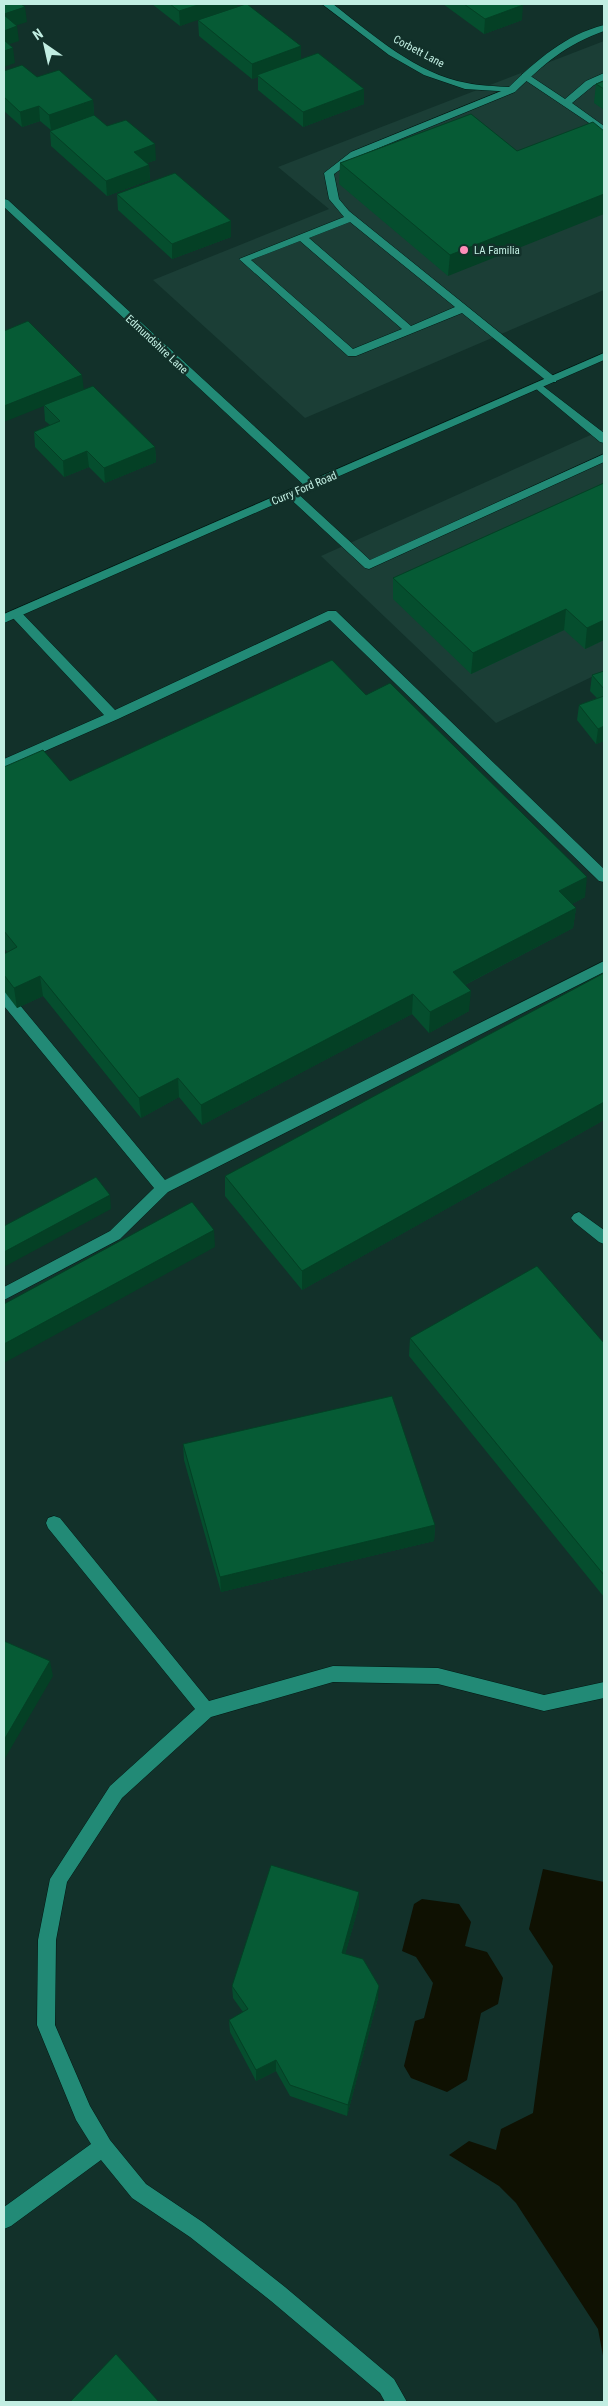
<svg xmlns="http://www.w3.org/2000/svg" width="608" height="2406" viewBox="0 0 608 2406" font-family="'Roboto Condensed',sans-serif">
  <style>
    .built { fill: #1b3e36 }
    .water { fill: #0f1102 }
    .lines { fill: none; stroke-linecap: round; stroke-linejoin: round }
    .lane-casing { stroke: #001812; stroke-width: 1 }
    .street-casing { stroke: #001812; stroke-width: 1 }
    .secondary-casing { stroke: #001812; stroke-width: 1 }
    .lane { fill: #228a76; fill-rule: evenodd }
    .street { fill: #228a76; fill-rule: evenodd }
    .secondary { fill: #228a76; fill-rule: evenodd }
    .wall { fill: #054e2e }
    .shaded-wall { fill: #044025 }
    .building { fill: #065b35; stroke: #044025 }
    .poi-dot { fill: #ff8eb9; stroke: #12312a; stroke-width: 2 }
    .labels { text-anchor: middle; stroke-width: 5; stroke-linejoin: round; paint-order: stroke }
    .far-street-label { font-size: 11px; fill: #c2eee2; stroke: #12312a }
    .far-poi-label { font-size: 11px; fill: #c2eee2; stroke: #12312a; text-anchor: start }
  </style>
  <rect width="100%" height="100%" fill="#12312a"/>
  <!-- built -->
  <path class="built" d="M604,41v249l-299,128 -152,-138 176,-71 -51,-42z
    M604,429v242l-108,52 -175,-167z"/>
  <!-- water -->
  <path class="water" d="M543,1869l61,13v479l-6,-32 -82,-126 -17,-17 -50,-31 20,-14 27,9 5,-21 32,-16 20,-147 -24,-37z
    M422,1899l37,5 12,18 -6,24 22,6 16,26 -5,26 -17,9 -14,67 -20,12 -36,-14 -7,-12 11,-45 9,-3 9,-35 -17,-26 -14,-6 12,-47z"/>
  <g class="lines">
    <!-- lane casing -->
    <g class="lane-casing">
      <path id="lane" d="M526,73l39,26 21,-18 18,-8v7l-10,5 -22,18 32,23v7l-82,-55v-4z
        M511,87l4,1v4l-156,64 -25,18 5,25 10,12 207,167v4h-8l-86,-69 -106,43h-8l-109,-97 105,-42 -15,-18 -5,-26 27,-21zM350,222l105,85 -44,19 -102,-88zM300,241l102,88 -49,20 -102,-89z
        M604,454v8l-235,107 -4,-1 -80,-74 2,-3h8l75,69z
        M16,610l4,1 95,99 213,-99h8l268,258v13l-5,-1 -269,-261 -212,99 -114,50v-10l100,-44 -92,-98 -2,-3 2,-3z
        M604,961v11l-436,220 -48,47 -116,61v-13l106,-56 44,-43 -150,-182v-15l5,1 156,188z
        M579,1212l25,18v14l-5,-2 -25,-20 -3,-4 3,-4z
        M54,1516l6,2 149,183 124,-35 105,2 106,27 60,-13v16l-60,13 -106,-27 -105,-2 -122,35 -89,81 -55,84 -11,58 -1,85 35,81 20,34 36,44 58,39 81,64 109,92 13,23h-22l-5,-9 -109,-92 -81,-64 -58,-39 -31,-38 -90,66 -7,3v-22l87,-63 -15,-24 -39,-95 1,-85 12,-61 60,-93 85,-77 -147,-181 -2,-5 2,-5z"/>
    </g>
    <!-- street casing -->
    <g class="street-casing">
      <path id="street" d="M322,4h11c39,30 83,70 134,79 13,3 28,3 42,4 28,-27 56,-52 95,-62v6c-39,14 -60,33 -89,61l-50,-3 -41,-14 -35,-20z
        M4,199l4,1 307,282 2,3 -2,3h-8l-303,-281z
        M539,383l65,50v10l-4,-1 -65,-54 -2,-2z"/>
    </g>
    <!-- secondary casing -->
    <g class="secondary-casing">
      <path id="secondary" d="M604,353v7l-600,263v-9z"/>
    </g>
    <!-- lane -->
    <use href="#lane" class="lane"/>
    <!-- street -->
    <use href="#street" class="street"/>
    <!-- secondary -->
    <use href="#secondary" class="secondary"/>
  </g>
  <!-- wall -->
  <path class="wall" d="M152,4h85l-57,22z
    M443,4h78l1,16 -38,14z
    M198,20l103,26v13l63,30v15l-61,23 -45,-37v-13l-6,2 -53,-43z
    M4,71l89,29 1,15 -43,15 -11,-9 -18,6 -18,-16z
    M604,81v29l-10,-7 2,-19z
    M471,114l-23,162 -109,-92 1,-21z
    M107,126l49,34 -9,3 2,2 1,15 -43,16 -56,-50 -1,-15z
    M117,194l114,43 -59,22 -54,-49z
    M83,390l72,57 1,15 -51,21 -16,-16 -25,10 -29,-30 -1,-15 16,-7 -5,-4 -1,-15z
    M604,483v157l-19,9 -21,-19 -93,44 -78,-75v-21z
    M604,671v70l-8,3 -19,-24 2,-15 18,-7 -7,-7 2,-16z
    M366,695l219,202 -13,7 4,4 -3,20 -108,57 4,26 -40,22 -17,-19 -210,111 -23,-28 -38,21 -98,-122 -26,12 -13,-17v-37l3,-2 -3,-4v-181l66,14z
    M604,973v147l-302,170 -77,-94v-20z
    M410,1338l194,5v254l-195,-241z
    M183,1444l252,81 -1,16 -213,51 -37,-132z
    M359,1905l-14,49 33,44 -31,118 -57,-20 -14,-25 -20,10 -26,-49 -1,-12 14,-8 -10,-14 -1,-12z"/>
  <!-- shaded-wall -->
  <path class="shaded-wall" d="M201,4h36v3l-57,19 -1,-15z
    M523,5l-1,15 -38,14 1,-15z
    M25,7l2,15 -22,7 -1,-15z
    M17,26l2,15 -15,5v-15z
    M301,46v15l-44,14 1,2 -6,2v-15z
    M13,48l2,15 -11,4v-16z
    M364,89v15l-61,23v-15z
    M93,100l1,15 -43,15 -2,-15z
    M39,106l1,15 -18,6 -2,-15z
    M155,144l1,16 -21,7 -1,-15z
    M149,165l1,15 -43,16 -1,-15z
    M604,194v20l-156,62 2,-21z
    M231,221v16l-59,22v-15z
    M82,375l2,15 -80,32v-16z
    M155,447l1,15 -51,21 -1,-15z
    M87,451l2,16 -25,10 -1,-16z
    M566,609l-2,21 -93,44 2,-21z
    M604,620v20l-19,9 2,-21z
    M604,726v15l-8,3 2,-15z
    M587,877l-2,20 -28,15 2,-21z
    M576,908l-3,20 -122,64 2,-20z
    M40,976l3,20 -26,12 -3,-20z
    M471,991l-2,20 -40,22 1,-21z
    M413,994l-1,20 -210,111 -1,-20z
    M178,1078l1,19 -38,21 -2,-20z
    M604,1102v18l-302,170v-19z
    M110,1195l1,14 -107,58v-15z
    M214,1230l1,17 -211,116v-19z
    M435,1525l-1,16 -213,51 -1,-15z
    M50,1661l3,15 -49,84v-20z
    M359,1892v13l-17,60v-12z
    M379,1986l-1,12 -31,118 1,-11z
    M276,2060v11l-20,10v-11z"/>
  <!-- building -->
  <path class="building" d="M4,4h17l4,3 -21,7z
    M170,4h31l-22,7z
    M246,4h1l54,42 -49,18 -54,-44z
    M464,4h57l2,1 -38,14z
    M4,15l13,11 -13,5z
    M4,40l9,8 -9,3z
    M318,53l46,36 -61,23 -46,-37z
    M22,65l15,12 22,-7 34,30 -44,15 -10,-9 -19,6 -16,-15v-26z
    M604,81v8l-8,-5z
    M471,114l46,37 76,-29 11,9v63l-154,61 -110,-92z
    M94,115l13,11 19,-6 29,24 -21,8 15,13 -43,16 -56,-50z
    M175,173l56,48 -59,23 -55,-50z
    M28,321l54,54 -78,31v-75z
    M93,386l62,61 -51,21 -17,-17 -24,10 -29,-29 26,-11 -16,-16z
    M604,483v137l-17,8 -21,-19 -93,44 -80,-75z
    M332,660l34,35 24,-12 197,194 -28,14 17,17 -123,64 18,19 -41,21 -17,-18 -212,111 -23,-27 -39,20 -99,-122 -26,12 -10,-13v-21l13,-7 -13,-16v-164l39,-17 27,31z
    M604,671v18l-12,-14z
    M604,696v30l-6,3 -19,-24z
    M604,973v129l-302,169 -77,-95z
    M96,1177l14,18 -106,57v-26z
    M192,1202l22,28 -210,114v-40z
    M537,1266l67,77v232l-194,-237z
    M392,1396l43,129 -215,52 -37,-133z
    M4,1641l46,20 -46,79z
    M271,1865l88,27 -17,61 21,6 16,27 -31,119 -58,-20 -14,-25 -20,10 -27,-50 19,-11 -16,-23z
    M116,2354l43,48h-89z"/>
  <!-- markers -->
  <circle class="poi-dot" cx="464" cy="250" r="5"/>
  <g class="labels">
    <!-- far-street labels -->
    <g class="far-street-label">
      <text transform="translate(419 51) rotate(28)" y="4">Corbett Lane</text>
      <text transform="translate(157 344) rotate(43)" y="4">Edmundshire Lane</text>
      <text transform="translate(304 488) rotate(-23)" y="4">Curry Ford Road</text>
    </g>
    <!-- far-poi labels -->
    <g class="far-poi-label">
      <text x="474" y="254">LA Familia</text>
    </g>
  </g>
  <!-- border -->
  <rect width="608" height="2406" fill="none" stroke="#c2eee2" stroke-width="10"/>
  <!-- north arrow -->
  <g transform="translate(45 45) rotate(326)" stroke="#12312a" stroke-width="4" paint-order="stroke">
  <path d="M0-4L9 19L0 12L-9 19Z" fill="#c2eee2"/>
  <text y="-8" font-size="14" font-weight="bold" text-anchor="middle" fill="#c2eee2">N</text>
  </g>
</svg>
